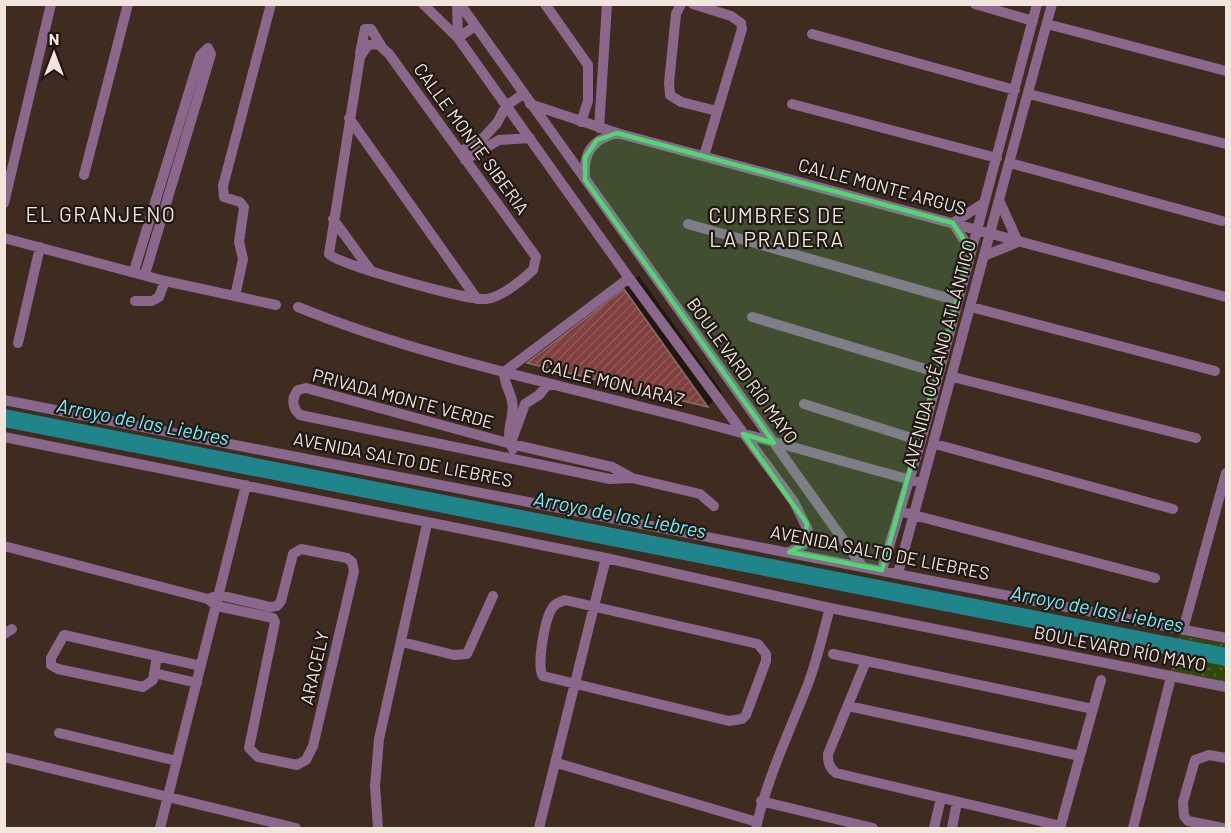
<svg xmlns="http://www.w3.org/2000/svg" width="1231" height="833" viewBox="0 0 1231 833" font-family="Barlow,sans-serif">
  <style>
    .park { fill: url(#park-dots) }
    .shadow { fill: #0007 }
    .lines { fill: none; stroke-linecap: round; stroke-linejoin: round }
    .river { stroke: #20858b; stroke-width: 18 }
    .building { fill: url(#building-hatch); stroke: #8a6f6d; stroke-width: 1.5 }
    .minor { stroke: #8a688b; stroke-width: 10 }
    .marked { fill: #50d674; fill-opacity: 0.2; stroke: #50d674; stroke-width: 4.5; stroke-linejoin: round }
    .labels { text-anchor: middle; stroke-width: 4.5; stroke-linejoin: round; paint-order: stroke }
    .street-label { font-size: 18px; fill: #f2e5de; stroke: #1f1711 }
    .water-label { font-size: 20px; font-style: italic; fill: #68f0f8; stroke: #1f1711 }
    .quarter-label { font-size: 21px; letter-spacing: 1.5px; fill: #f2e5de; stroke: #1f1711 }
  </style>
  <defs>
    <pattern id="park-dots" width="8" height="8" patternUnits="userSpaceOnUse" patternTransform="scale(1.5)"><rect width="8" height="8" fill="#32470c"/><path d="M2 2h.1M6 6h.1" fill="none" stroke="#50612f" stroke-width="1.8" stroke-linecap="round"/></pattern>
    <pattern id="building-hatch" width="6" height="6" patternUnits="userSpaceOnUse" patternTransform="scale(1.5)"><rect width="6" height="6" fill="#80403e"/><path d="M-1 1l2-2M0 6l6-6M5 7l2-2" fill="none" stroke="#925b59"/></pattern>
  </defs>
  <rect width="100%" height="100%" fill="#3f2c20"/>
  <!-- park -->
  <path class="park" d="M1179,635l47,9v39l-55,-11z"/>
  <!-- shadow -->
  <path class="shadow" d="M639,276l83,116 -14,14 -178,-44 13,-14z"/>
  <g class="lines">
    <!-- river -->
    <path class="river" d="M4,418l1222,239"/>
  </g>
  <!-- building -->
  <path class="building" d="M624,289l84,118 -181,-44z"/>
  <g class="lines">
    <!-- minor -->
    <path class="minor" d="M423,4l35,34 17,-12
      M457,4l1,34 171,240 165,224 14,28 -4,14 -15,8
      M460,4l402,562
      M545,4l43,61v36l-7,21
      M681,4l-5,10 -7,69 1,12 11,7 36,9
      M693,4l38,12 10,7 1,6 -38,127
      M975,4l58,17
      M1047,24l179,47
      M812,34l203,56
      M378,44l11,10 147,203 -3,13c-12,11 -31,27 -47,29 -17,2 -147,-34 -157,-45l31,-197 8,-12z
      M360,53l5,-24h6l11,18
      M1029,94l197,50
      M530,104l87,29 609,164
      M792,104l205,54
      M349,118l128,181
      M599,128l8,-124
      M460,152l24,-15 13,-14 9,-17 17,-12
      M465,160l34,-20 31,-2
      M1010,163l212,58
      M84,175l44,-171
      M585,179c-2,-26 6,-39 32,-46
      M4,203l47,-199
      M333,219l38,52
      M688,224l270,77
      M4,238l161,43 111,24
      M971,251l-18,-28 31,-20
      M984,256l34,-14 -19,-42
      M134,271l66,-215 8,-8 3,6 -66,220
      M235,296l8,-37 -4,-17 5,-35 -4,-5 -16,-5 -1,-11 48,-182
      M135,301h17l7,-4 6,-16
      M298,307c110,45 229,70 344,100 94,23 187,51 280,76
      M971,307l244,64
      M752,317l187,56
      M18,343l22,-96
      M953,377l243,61
      M4,400l1222,238
      M804,404l117,37
      M4,437l602,121 224,50 396,79
      M935,444l238,65
      M510,445l15,-41 14,-9 9,-11
      M513,449c-10,-18 3,-32 -1,-48 -2,-11 -8,-17 -8,-29l125,-94
      M632,478l-22,1 -310,-64c-8,-7 -9,-17 -2,-25l8,-2 205,56 101,23 20,11 68,16 14,12
      M906,513l249,65
      M4,546l204,53 9,7 56,12 2,4 -26,126 9,9 39,8 9,-5 7,-14 41,-175 -2,-9 -5,-4 -46,-9 -8,5 -12,47 -4,5 -7,1 -51,-12 -11,4
      M882,570l39,-129 116,-437
      M898,573l154,-569
      M565,600l193,44 8,10v7l-20,54 -4,4 -13,2 -186,-45c-7,-9 2,-59 10,-69 3,-4 8,-5 12,-7z
      M1183,630l43,-157
      M4,634l8,-5
      M402,642l52,13 13,-1 26,-58
      M833,654l260,55
      M157,656l-4,24 -10,7 -85,-18 -7,-4v-7l13,-23 137,31
      M866,661l-38,93c0,9 1,13 8,19l225,53
      M154,673l43,10
      M848,706l232,50
      M59,733l118,28
      M4,757l292,71
      M557,763l200,59
      M761,801l112,27
      M160,828l86,-343
      M378,828l-3,-42 4,-47 48,-215
      M539,828l67,-270
      M756,828c11,-50 33,-95 52,-144 9,-24 15,-51 22,-76
      M934,828l7,-30
      M952,828l5,-26
      M1060,828l41,-148
      M1133,828l38,-151
      M1223,828l-35,-7 -4,-5 -1,-14 12,-42 14,-5 17,3"/>
  </g>
  <!-- marked area -->
  <path class="marked" d="M617,133l336,90 18,28 -89,319 -93,-18 15,-8 3,-20 -64,-90 31,9 -189,-263v-23l12,-17z"/>
  <g class="labels">
    <!-- street labels -->
    <g class="street-label">
      <text transform="translate(471 139) rotate(54)" y="6">CALLE MONTE SIBERIA</text>
      <text transform="translate(882 187) rotate(15)" y="6">CALLE MONTE ARGUS</text>
      <text transform="translate(940 354) rotate(-75)" y="6">AVENIDA OCÉANO ATLÁNTICO</text>
      <text transform="translate(742 371) rotate(54)" y="6">BOULEVARD RÍO MAYO</text>
      <text transform="translate(613 383) rotate(14)" y="6">CALLE MONJARAZ</text>
      <text transform="translate(403 399) rotate(15)" y="6">PRIVADA MONTE VERDE</text>
      <text transform="translate(403 460) rotate(11)" y="6">AVENIDA SALTO DE LIEBRES</text>
      <text transform="translate(880 553) rotate(11)" y="6">AVENIDA SALTO DE LIEBRES</text>
      <text transform="translate(1120 649) rotate(11)" y="6">BOULEVARD RÍO MAYO</text>
      <text transform="translate(315 668) rotate(-77)" y="6">ARACELY</text>
    </g>
    <!-- water labels -->
    <g class="water-label">
      <text transform="translate(143 422) rotate(11)" y="7">Arroyo de las Liebres</text>
      <text transform="translate(620 515) rotate(11)" y="7">Arroyo de las Liebres</text>
      <text transform="translate(1097 609) rotate(11)" y="7">Arroyo de las Liebres</text>
    </g>
    <!-- quarter labels -->
    <g class="quarter-label">
      <text x="101" y="222">EL GRANJENO</text>
      <text x="777" y="223">CUMBRES DE<tspan x="777" dy="24">LA PRADERA</tspan></text>
    </g>
  </g>
  <!-- border -->
  <rect width="1231" height="833" fill="none" stroke="#f2e5de" stroke-width="12"/>
  <!-- north arrow -->
  <g transform="translate(54 54)" stroke="#1f1711" stroke-width="4.5" paint-order="stroke">
  <path d="M0-4.5L10 22L0 15L-10 22Z" fill="#f2e5de"/>
  <text y="-9" font-size="16" font-weight="bold" text-anchor="middle" fill="#f2e5de">N</text>
  </g>
</svg>
